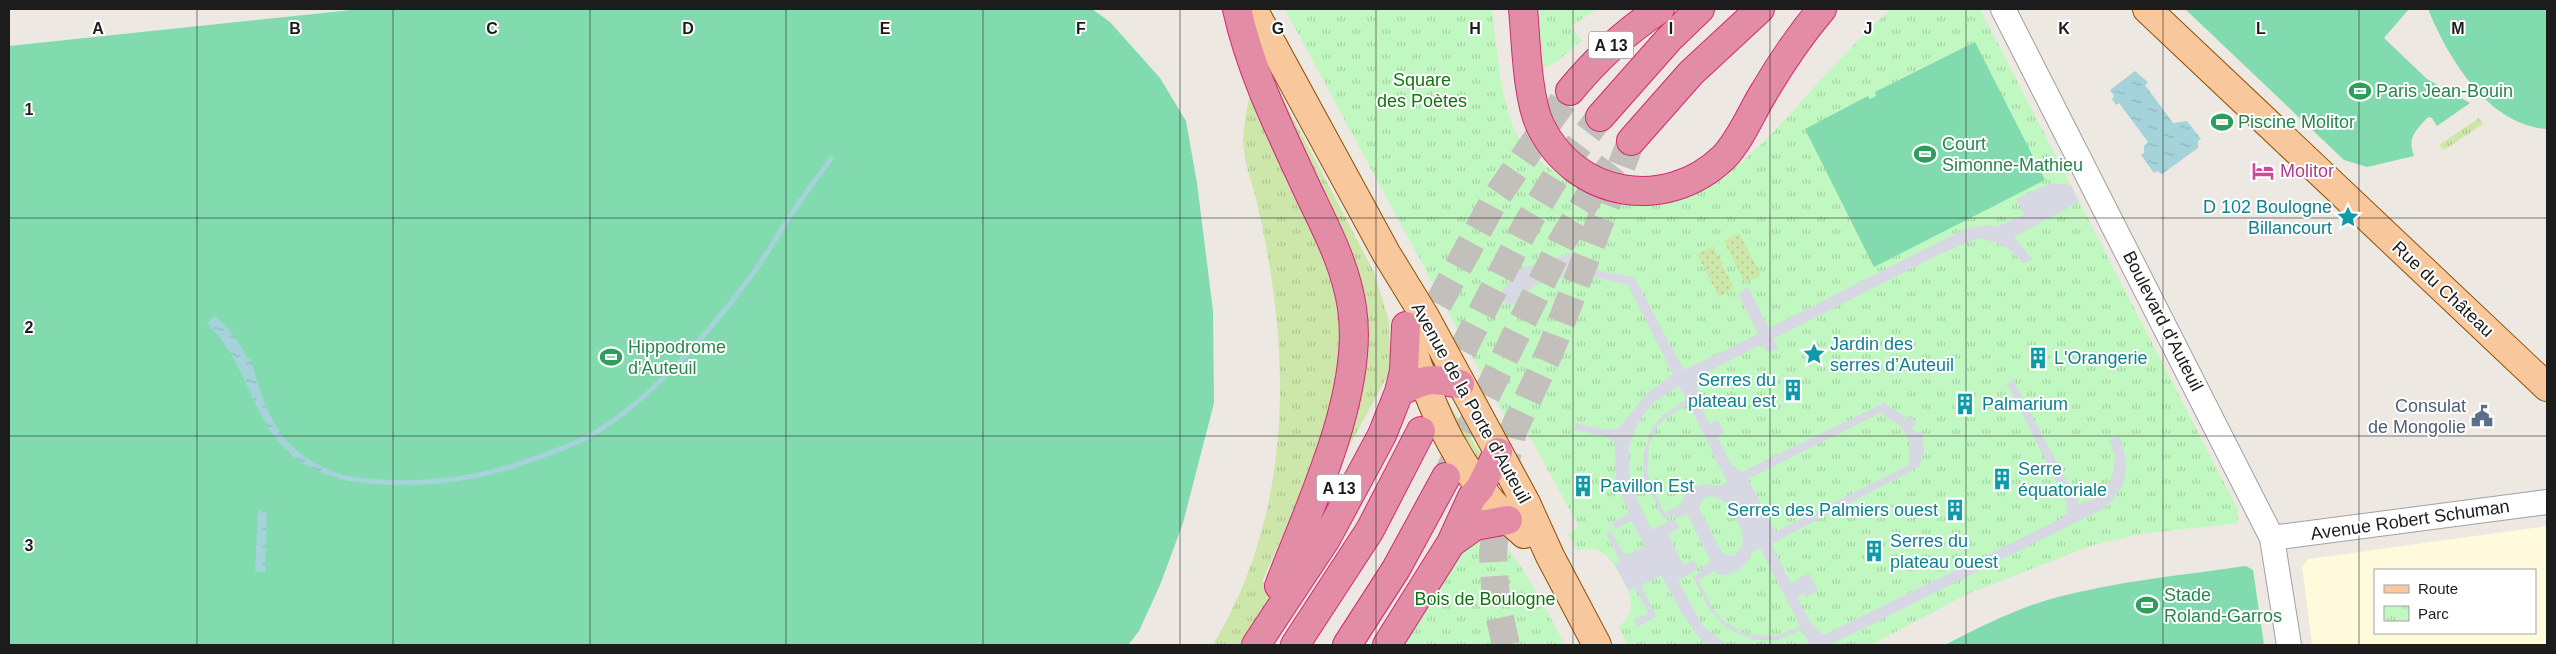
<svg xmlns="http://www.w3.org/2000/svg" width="2556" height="654" viewBox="0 0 2556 654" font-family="Helvetica,sans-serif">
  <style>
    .education { fill: #fefadb; fill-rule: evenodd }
    .grass { fill: url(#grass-tufts) }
    .park { fill: url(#park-tufts) }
    .garden { fill: url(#garden-dots) }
    .pitch { fill: #82daaf }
    .plaza { fill: #d7d8e3; fill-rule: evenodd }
    .water { fill: url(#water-ripples) }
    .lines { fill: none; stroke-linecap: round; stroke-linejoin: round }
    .stream { stroke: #a4d3da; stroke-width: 5 }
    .highway-tunnel { stroke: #c3bfba; stroke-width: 28; stroke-dasharray: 28 14; stroke-linecap: butt }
    .minor-casing { stroke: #a0a0a0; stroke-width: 26 }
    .major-casing { stroke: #8f5305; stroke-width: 30 }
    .highway-casing { stroke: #d12a74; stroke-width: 30 }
    .minor { stroke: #fff; stroke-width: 24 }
    .major { stroke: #f8c79c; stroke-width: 28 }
    .highway { stroke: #e38ca5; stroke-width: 28 }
    .grid { fill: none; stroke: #1c1c1c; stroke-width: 1; stroke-opacity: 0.55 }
    .labels { text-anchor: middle; stroke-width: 4; stroke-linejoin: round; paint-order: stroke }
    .shield { fill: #fff; stroke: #606060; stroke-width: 1 }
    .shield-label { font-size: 16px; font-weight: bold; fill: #1c1c1c }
    .park-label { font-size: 18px; fill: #11750f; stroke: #fff }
    .leisure-label { font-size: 18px; fill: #27864d; stroke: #fff; text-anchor: start }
    .hotel-label { font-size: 18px; fill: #b23c85; stroke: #fff; text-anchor: start }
    .culture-label { font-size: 18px; fill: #0d838f; stroke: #fff; text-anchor: start }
    .street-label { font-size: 18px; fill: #1c1c1c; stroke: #fff }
    .service-label { font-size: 18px; fill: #4e5e75; stroke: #fff; text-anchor: end }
    .grid-label { font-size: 16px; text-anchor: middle; font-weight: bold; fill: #1c1c1c; stroke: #fff; stroke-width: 4; stroke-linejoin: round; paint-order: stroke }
  </style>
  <defs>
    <pattern id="grass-tufts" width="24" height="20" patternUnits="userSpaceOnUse" patternTransform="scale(1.25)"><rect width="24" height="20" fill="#cde6a9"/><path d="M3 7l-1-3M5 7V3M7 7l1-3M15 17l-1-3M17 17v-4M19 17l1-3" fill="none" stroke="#afc591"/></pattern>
    <pattern id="park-tufts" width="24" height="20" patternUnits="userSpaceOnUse" patternTransform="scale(1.25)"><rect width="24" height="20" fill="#c1f7c0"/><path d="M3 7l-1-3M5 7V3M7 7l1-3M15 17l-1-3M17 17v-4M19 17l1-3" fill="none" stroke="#a5d3a4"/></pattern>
    <pattern id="garden-dots" width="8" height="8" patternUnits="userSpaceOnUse" patternTransform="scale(1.25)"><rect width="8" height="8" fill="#cde6a9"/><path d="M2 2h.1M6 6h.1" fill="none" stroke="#afc591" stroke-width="1.8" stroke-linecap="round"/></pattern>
    <pattern id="water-ripples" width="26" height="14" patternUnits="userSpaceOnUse" patternTransform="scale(1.25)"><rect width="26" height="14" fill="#a4d3da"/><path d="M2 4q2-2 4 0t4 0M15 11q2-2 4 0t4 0" fill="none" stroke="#8db5ba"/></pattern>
  </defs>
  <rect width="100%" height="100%" fill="#ede8e2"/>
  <!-- education -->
  <path class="education" d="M2547,526v119h-235l-10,-78 6,-8zM2375,570h160v63h-160z"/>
  <!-- grass -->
  <path class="grass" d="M1272,78l102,194 15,49 1,50 -51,94 17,-47 6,-24 5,-62 -61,-173z
    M1251,88l91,206 2,63 -31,110 -51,115 17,10 -37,53h-29c69,-115 78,-246 57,-376 -4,-23 -8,-47 -14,-70 -4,-16 -10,-32 -12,-48 -3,-16 4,-46 7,-63z
    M2479,118l4,6 -39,26 -5,-5z
    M1443,394l39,62 -4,7 -39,-68z"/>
  <!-- park -->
  <path class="park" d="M1285,9h207c4,33 9,102 27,129 14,22 41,39 64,51 99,48 167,-30 226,-96 27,-30 53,-58 82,-84h89l258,501v13l-99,11 -46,11 -126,49 -96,51h-243l-10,-18c19,-14 14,-31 4,-49 -10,-18 -21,-35 -44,-27l-10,-17 11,-7 -61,-112 -11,6z
    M1537,9h60l-27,18 12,13 -24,21 -14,7z
    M1491,534c23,10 61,87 74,111h-165l62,-98z"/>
  <!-- garden -->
  <path class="garden" d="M1739,233l22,42 -16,8 -21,-42z
    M1713,246l21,42 -15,9 -22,-43z"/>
  <!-- pitch -->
  <path class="pitch" d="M361,9h731l18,13 50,56 26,43 11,62 16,128 1,92 -31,120 -23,62 -21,46 -11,14h-1119v-599z
    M2185,9h224l-25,29 43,41 43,24 -33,23 -5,-8 -4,-1c-13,14 -21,21 -14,39l-47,11 -23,-7z
    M2428,9h119v120c-59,-4 -99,-71 -119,-120z
    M1975,42l70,138 -171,87 -69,-138 63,-33 2,3 6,-3 -1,-4z
    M2246,566l7,4 11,75h-319c35,-18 74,-38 113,-48 61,-16 125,-22 188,-31z"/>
  <!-- plaza -->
  <path class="plaza" d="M2050,183l21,2 8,17 -65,35 18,22 -9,4 -14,-14 -14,-7 -17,-4 -38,16 -167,85 5,9 -10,5 -6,-9 -60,31 -4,8v19l12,22 8,-4 6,12 -7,5 15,29 10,6 142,-69 24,16 4,-2 5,7 -5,3 1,3 2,3 7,-2 2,21 -5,15 -148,77 20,40 17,-12 10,19 -12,6 -2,-4 -7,4 13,25 11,11 5,1 234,-115 7,-6 -1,-12 -59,-117 6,-4 66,124 19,-7 10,-12 5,-12 2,-17 -6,-15 10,-6 6,20 1,14 -3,17 -18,22 -275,137h-25l4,-2 -7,-13 -25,10h-23l-28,-12 -18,-21 -15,-30 9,-6 -2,-3 11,-6 -24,-48 -11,5 -1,-5 -11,6 -20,-42 -1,-23 9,-27 11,-13 23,-15 -7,-14 -26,17 -14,18 -10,24v28l4,16 18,41 23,-11 5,9 -11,6 15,31 11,-5 5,8 -21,13 25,45 24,19h-22l-21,-28 -23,-42 -20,11 16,30 -20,11 -3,-7 14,-7 -13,-25 -7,2 -13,-25 5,-4 -14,-27 5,-3 14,25 20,-10 -14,-25 -16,8 -3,-6 17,-10 -13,-33 -1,-36 -9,-8 -32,-6 1,-3 1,-4 30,7 13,-2 26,-33 28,-21 -45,-89 -37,-9 -27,1 -27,7 -26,22 -13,-9 20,-27 56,-18 5,15 55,10 50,93 74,-36 -20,-40 10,-7 21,41 188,-95 12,-5 19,-3 8,2 28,-12 -8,-16zM1689,404l38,78 -7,4 -16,-2 -7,2 -10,7 -6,9 1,2 -18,9 -17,-40 2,-29 8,-17 8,-9zM1882,412l2,4 13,7 8,10 4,9v23l-134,67 -27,-53zM1709,496l12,3 8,7 13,25 1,13 -9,12 -11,-2 -24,-46 5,-10zM1760,548l40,78 -24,10 -24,-1 -12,-4 -16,-10 -9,-9 -17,-32 17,-9 3,3 5,1 15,-4 11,-11 2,-7z"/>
  <!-- water -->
  <path class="water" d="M2135,71l13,11 -3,3 28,38 14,-2 14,18 -3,2v7l-36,26 -5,-3 -3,2 -13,-18 3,-2v-7l4,-4 -29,-39 -3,2 -4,-6 2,-3 -4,-6z
    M215,316c15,13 21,20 30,38 2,3 6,6 7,9 14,53 31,93 89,111l-1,5c-92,-25 -77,-99 -133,-156z
    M258,511h9l-2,61 -10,-1z"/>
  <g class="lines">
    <!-- stream -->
    <path class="stream" d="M340,477c59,11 123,6 179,-13 25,-9 51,-17 74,-30 61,-36 132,-119 172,-178 8,-11 14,-24 22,-35 13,-21 29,-42 44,-62"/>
    <!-- highway-tunnel -->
    <path class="highway-tunnel" d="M1418,341l77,-142 75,-108
      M1443,388l84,-164 34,-56 39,-51
      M1449,471l112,-228 32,-53 20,-26
      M1506,645l-10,-45 -3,-45 5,-63 15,-61 38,-82 80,-208"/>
    <!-- minor casing -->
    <g class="minor-casing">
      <path id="minor" d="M2003,9l269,529 17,107
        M2272,538l275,-36"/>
    </g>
    <!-- major casing -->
    <g class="major-casing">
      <path id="major" d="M1253,9l133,244 38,62 102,188 24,53 47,89
        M2147,9l400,378
        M1407,332c24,78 53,147 117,202"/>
    </g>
    <!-- highway casing -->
    <g class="highway-casing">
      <path id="highway" d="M1237,9c14,64 44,123 71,182 18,38 38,75 44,117 13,85 -43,199 -73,278
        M1523,9c3,31 4,88 17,116 35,73 126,88 184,32 17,-18 27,-44 40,-65 17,-29 36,-57 58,-83
        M1570,91c27,-33 55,-59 90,-82
        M1600,117l69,-78 31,-30
        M1631,141l60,-68 69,-64
        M1399,392c28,-14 31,-14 61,-8
        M1451,543l24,-17 33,-6
        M1256,645l70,-106 56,-104 17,-43 5,-21 2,-45
        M1295,645l75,-115 51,-99
        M1347,645l49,-76 50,-92
        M1387,645l64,-102 21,-46 8,-9 18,-36"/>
    </g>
    <!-- minor -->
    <use href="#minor" class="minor"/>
    <!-- major -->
    <use href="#major" class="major"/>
    <!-- highway -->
    <use href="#highway" class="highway"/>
  </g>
  <!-- grid -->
  <path class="grid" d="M197,9v636M393,9v636M590,9v636M786,9v636M983,9v636M1180,9v636M1376,9v636M1573,9v636M1770,9v636M1966,9v636M2163,9v636M2359,9v636M9,218h2538M9,436h2538"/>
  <!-- icons -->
  <defs>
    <g id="stadium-bare" transform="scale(1.725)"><path d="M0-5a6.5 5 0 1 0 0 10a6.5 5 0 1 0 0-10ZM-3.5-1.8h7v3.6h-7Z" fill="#2e9e5b" stroke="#fff" stroke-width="2.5" paint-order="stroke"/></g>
    <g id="hotel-bare" transform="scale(1.725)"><path d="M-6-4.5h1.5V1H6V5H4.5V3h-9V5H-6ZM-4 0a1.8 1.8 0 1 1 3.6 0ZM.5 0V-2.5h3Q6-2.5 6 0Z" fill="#d1479c" stroke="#fff" stroke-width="2.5" paint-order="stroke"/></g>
    <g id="sight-bare" transform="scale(1.725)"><path d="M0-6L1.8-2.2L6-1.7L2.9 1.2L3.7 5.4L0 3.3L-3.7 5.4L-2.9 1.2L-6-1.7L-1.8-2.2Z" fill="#0f9aa8" stroke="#fff" stroke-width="2.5" paint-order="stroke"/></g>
    <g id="building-bare" transform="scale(1.725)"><path d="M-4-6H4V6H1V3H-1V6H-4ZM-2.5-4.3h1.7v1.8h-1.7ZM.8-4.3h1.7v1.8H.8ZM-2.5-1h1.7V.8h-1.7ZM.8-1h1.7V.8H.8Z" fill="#0f9aa8" stroke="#fff" stroke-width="2.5" paint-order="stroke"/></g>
    <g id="civic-bare" transform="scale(1.725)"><path d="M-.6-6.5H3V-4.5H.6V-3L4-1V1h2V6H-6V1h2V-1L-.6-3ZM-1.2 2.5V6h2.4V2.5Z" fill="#5c6f8a" stroke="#fff" stroke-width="2.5" paint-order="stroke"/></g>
  </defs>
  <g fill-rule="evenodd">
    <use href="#stadium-bare" x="2360" y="91"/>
    <use href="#stadium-bare" x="2222" y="122"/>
    <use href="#stadium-bare" x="1925" y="154"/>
    <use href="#hotel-bare" x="2263" y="171"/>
    <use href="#sight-bare" x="2348" y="217"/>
    <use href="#sight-bare" x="1814" y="354"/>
    <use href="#stadium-bare" x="611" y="357"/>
    <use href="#building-bare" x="2038" y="358"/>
    <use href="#building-bare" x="1793" y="390"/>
    <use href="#building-bare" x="1965" y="404"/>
    <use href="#civic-bare" x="2482" y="416"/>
    <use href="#building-bare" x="2002" y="479"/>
    <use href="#building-bare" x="1583" y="486"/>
    <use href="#building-bare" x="1955" y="510"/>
    <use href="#building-bare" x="1874" y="551"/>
    <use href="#stadium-bare" x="2147" y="605"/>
  </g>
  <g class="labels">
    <!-- shield labels -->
    <g class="shield">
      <rect x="1588.5" y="31.5" width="45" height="27" rx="4"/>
      <rect x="1316.5" y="474.5" width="45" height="27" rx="4"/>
    </g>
    <g class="shield-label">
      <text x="1611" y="51">A 13</text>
      <text x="1339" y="494">A 13</text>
    </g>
    <!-- park labels -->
    <g class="park-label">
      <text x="1422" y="86">Square<tspan x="1422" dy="21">des Poètes</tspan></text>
      <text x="1485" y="605">Bois de Boulogne</text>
    </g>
    <!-- leisure labels -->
    <g class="leisure-label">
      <text x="2376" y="97">Paris Jean-Bouin</text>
      <text x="2238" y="128">Piscine Molitor</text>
      <text x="1942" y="150">Court<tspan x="1942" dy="21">Simonne-Mathieu</tspan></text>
      <text x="628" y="353">Hippodrome<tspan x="628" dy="21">d'Auteuil</tspan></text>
      <text x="2164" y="601">Stade<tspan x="2164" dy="21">Roland-Garros</tspan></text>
    </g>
    <!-- hotel labels -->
    <g class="hotel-label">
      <text x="2280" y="177">Molitor</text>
    </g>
    <!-- culture labels -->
    <g class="culture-label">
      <text x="2332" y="213" text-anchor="end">D 102 Boulogne<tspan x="2332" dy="21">Billancourt</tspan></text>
      <text x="1830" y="350">Jardin des<tspan x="1830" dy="21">serres d’Auteuil</tspan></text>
      <text x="2054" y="364">L'Orangerie</text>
      <text x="1776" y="386" text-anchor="end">Serres du<tspan x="1776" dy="21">plateau est</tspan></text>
      <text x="1982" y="410">Palmarium</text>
      <text x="2018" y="475">Serre<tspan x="2018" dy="21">équatoriale</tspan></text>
      <text x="1600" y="492">Pavillon Est</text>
      <text x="1938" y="516" text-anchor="end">Serres des Palmiers ouest</text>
      <text x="1890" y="547">Serres du<tspan x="1890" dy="21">plateau ouest</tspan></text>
    </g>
    <!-- street labels -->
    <g class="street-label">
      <text transform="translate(2443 289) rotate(43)" y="6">Rue du Château</text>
      <text transform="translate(2163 321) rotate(63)" y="6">Boulevard d'Auteuil</text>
      <text transform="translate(1471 403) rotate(61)" y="6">Avenue de la Porte d'Auteuil</text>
      <text transform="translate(2410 520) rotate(-8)" y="6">Avenue Robert Schuman</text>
    </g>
    <!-- service labels -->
    <g class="service-label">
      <text x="2466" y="412">Consulat<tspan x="2466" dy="21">de Mongolie</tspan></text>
    </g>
  </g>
  <g class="grid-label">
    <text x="98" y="34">A</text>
    <text x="295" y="34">B</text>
    <text x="492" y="34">C</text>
    <text x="688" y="34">D</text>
    <text x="885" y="34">E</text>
    <text x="1081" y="34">F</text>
    <text x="1278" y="34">G</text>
    <text x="1475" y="34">H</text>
    <text x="1671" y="34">I</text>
    <text x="1868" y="34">J</text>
    <text x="2064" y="34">K</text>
    <text x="2261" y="34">L</text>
    <text x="2458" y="34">M</text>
    <text x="29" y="115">1</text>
    <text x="29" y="333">2</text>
    <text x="29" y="551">3</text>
  </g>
  <!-- border -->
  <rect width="2556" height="654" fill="none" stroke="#1c1c1c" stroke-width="20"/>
  <!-- legend -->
  <rect x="2374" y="569" width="162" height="65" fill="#ffffff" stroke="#a4a4a4"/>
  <rect x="2384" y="585" width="25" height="8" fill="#f8c79c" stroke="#a4a4a4"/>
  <text x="2418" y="594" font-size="15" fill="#1c1c1c">Route</text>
  <rect x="2384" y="606" width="25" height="15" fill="url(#park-tufts)" stroke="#a4a4a4"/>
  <text x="2418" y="619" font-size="15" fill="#1c1c1c">Parc</text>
</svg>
